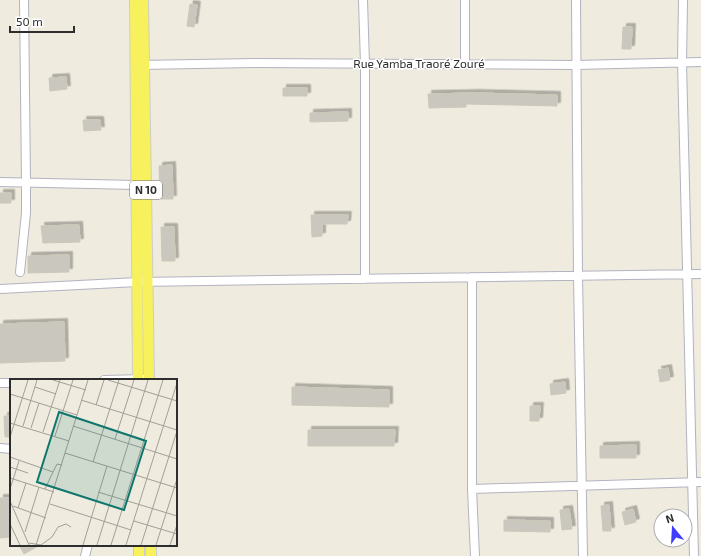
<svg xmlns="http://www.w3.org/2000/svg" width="701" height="556" viewBox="0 0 701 556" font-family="'Exo 2',sans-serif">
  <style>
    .building { fill: #cac8be; stroke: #cbc8b8; filter: url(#shadow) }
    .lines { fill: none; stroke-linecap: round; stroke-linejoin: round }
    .minor-casing { stroke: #b3b3c1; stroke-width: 10 }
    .major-casing { stroke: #cdcdcd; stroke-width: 12 }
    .minor { stroke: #fff; stroke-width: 8 }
    .major { stroke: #f6f15d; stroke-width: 10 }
    .labels { text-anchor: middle; stroke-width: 3; stroke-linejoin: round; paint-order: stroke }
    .shield { fill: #fff; stroke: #6c6c6c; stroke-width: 1 }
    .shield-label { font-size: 11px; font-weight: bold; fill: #2d2d2d }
    .street-label { font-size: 12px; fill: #2d2d2d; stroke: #fff }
    .inset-road { fill: none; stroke: #a19f98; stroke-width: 1 }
    .view { fill: #0f766e; fill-opacity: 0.15; stroke: #0f766e; stroke-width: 2 }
    .inset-edge { fill: none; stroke: #2d2d2d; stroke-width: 2 }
  </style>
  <defs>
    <filter id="shadow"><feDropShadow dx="3.5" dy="-3.5" stdDeviation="0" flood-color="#0004"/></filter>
  </defs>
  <rect width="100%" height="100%" fill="#efebdf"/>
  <!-- building -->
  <path class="building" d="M190,4l7,1 -3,22 -7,-1z
    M623,27h9l-1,22h-9z
    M66,77l1,12 -17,2 -1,-13z
    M283,88h24v8h-24z
    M475,93l82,2v11l-91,-2v3l-37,1 -1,-14z
    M348,112v9l-38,1v-9z
    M83,120h17l1,10 -17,1z
    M172,165l1,34h-13l-1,-33z
    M0,193h11v10h-11z
    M311,215h37l-1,9h-25v12l-10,1z
    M79,225l1,17 -37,1 -2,-17z
    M161,227h13l1,34h-13z
    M69,255v17l-41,1v-17z
    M64,322l1,39 -65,2v-39z
    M668,368l2,12 -10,2 -2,-12z
    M565,382l1,11 -15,2 -1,-11z
    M292,387l97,3v17l-97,-2z
    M530,406h10l-1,15h-9z
    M4,416h7v21h-6z
    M308,430h87l-1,16h-86z
    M636,445v13h-36v-12z
    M0,498h11v39l-11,1z
    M609,505l2,26h-8l-2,-25z
    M569,509l3,20 -10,1 -2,-20z
    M633,509l3,13 -11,3 -3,-13z
    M504,520l46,1v11l-46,-1z
    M19,545h21l-16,9z"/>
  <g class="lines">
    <!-- minor casing -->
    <g class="minor-casing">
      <path id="minor" d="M363,0l2,64v215
        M465,0v64
        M576,0l2,276 5,280
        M683,0l-1,62 12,494
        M139,65l116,-2 321,2 125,-3
        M0,182l136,3
        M20,272l6,-59v-31l-2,-182
        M472,277v212l3,67
        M0,289l138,-7 563,-8
        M104,380l40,-1
        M0,383h11
        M0,448l11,1
        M472,489l229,-7
        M85,556l3,-11"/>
    </g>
    <!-- major casing -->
    <g class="major-casing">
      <path id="major" d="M135,0l3,380
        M143,0l6,380
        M139,545v11
        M151,545v11"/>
    </g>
    <!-- minor -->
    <use href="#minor" class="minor"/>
    <!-- major -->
    <use href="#major" class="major"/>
  </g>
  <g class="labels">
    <!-- shield labels -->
    <rect class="shield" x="130" y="181" width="32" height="18" rx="3"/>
    <g class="shield-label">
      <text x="146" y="194">N 10</text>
    </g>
    <!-- street labels -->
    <g class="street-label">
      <text x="419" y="68">Rue Yamba Traoré Zouré</text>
    </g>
  </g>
  <!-- overview -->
  <g transform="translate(10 379)">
    <rect width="167" height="167" fill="#efebdf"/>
    <path class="inset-road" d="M43,1l33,10M98,1l69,21M25,8l21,7M0,15l67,21M71,21l96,30M86,26l8,-25M0,44l59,18M13,47l14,-46M63,47l104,33M21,49l8,-25M33,53l17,-52M45,57l18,-56M0,58l18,-57M105,60l19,-59M55,74l112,35M0,78l43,15 4,-8 5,1M83,83l26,-82M0,88l18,6M0,99l44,14M0,110l9,-28M35,110l8,-17M88,113l79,24M0,122l19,44M40,125l81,26M3,127l33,12M8,129l8,-25M124,142l43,13M0,145l10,21M15,153l14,-45M19,164l12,2M26,166l52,-165M31,166l11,-8 6,-10 8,-3 5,3M73,166l24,-79M87,166l51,-165M101,166l52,-165M116,166l51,-162M131,166l36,-114M146,166l21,-66M160,166l7,-20"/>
    <path class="view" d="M49,33l87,29 -22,69 -87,-28z"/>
    <rect width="167" height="167" class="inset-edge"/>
  </g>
  <!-- north arrow -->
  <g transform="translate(673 528) rotate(342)"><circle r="19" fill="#ffffff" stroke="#ababab"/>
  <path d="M0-3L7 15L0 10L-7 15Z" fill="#3f3cff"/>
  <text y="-6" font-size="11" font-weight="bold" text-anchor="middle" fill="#2d2d2d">N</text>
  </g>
  <!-- scale -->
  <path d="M10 26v6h64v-6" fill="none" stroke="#2d2d2d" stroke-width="2"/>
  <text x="16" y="26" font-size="12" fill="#2d2d2d" stroke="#ffffff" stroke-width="3" paint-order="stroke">50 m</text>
</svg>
